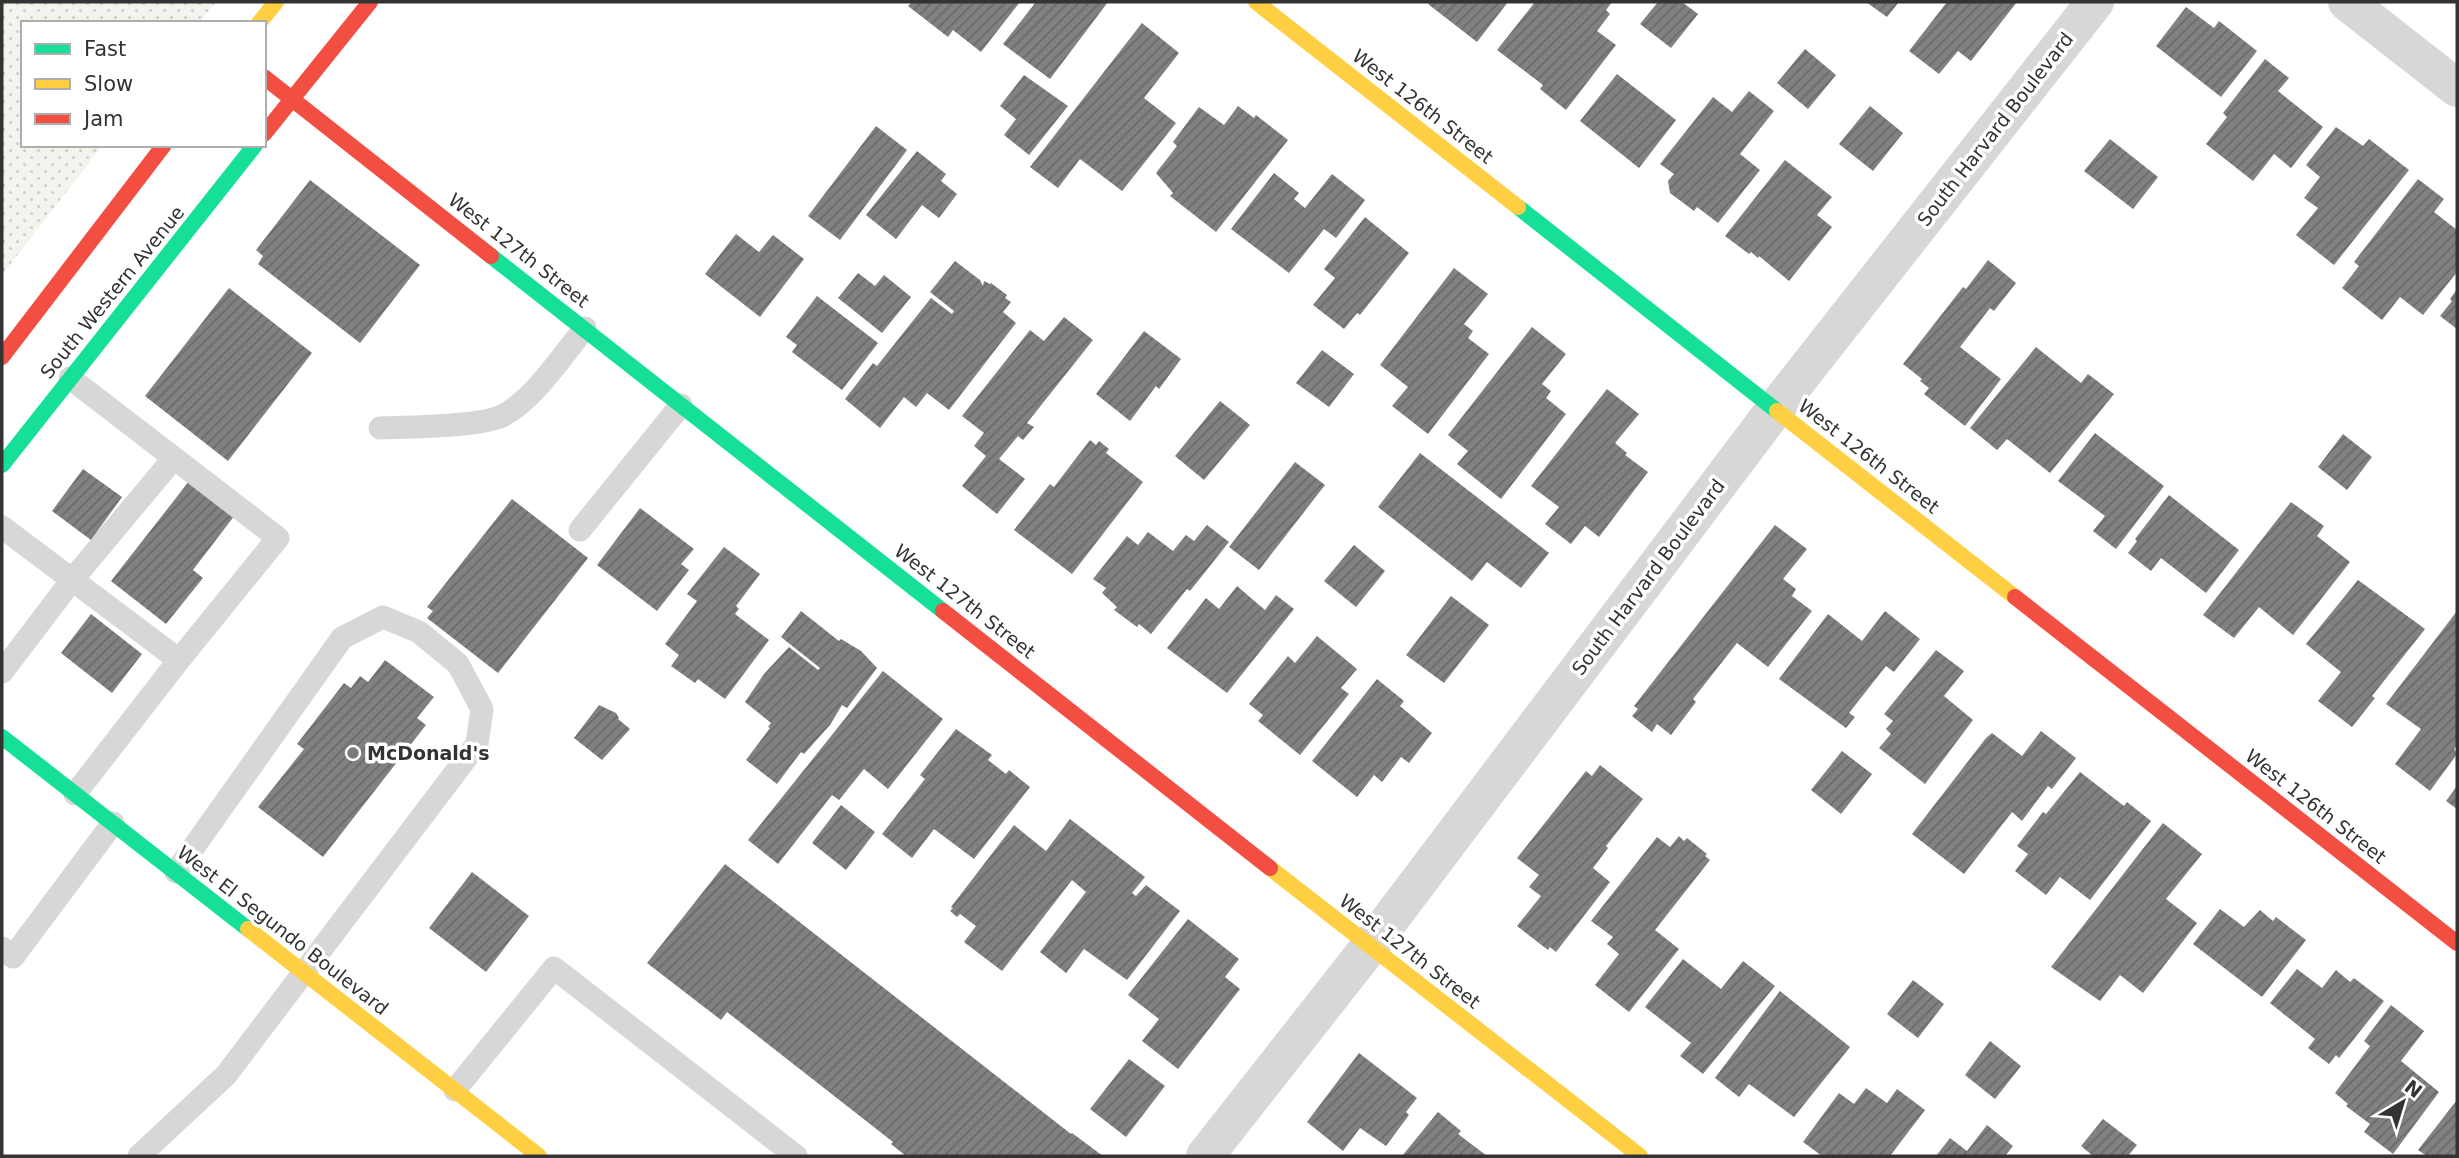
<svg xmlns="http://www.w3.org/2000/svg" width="2459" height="1158" viewBox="0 0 2459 1158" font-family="'DejaVu Sans',sans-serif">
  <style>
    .grass { fill: url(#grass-dots) }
    .building { fill: url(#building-hatch) }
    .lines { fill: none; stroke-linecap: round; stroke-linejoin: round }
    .lane { stroke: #d7d7d7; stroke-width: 23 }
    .street { stroke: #d7d7d7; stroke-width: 38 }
    .fast { stroke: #16e098; stroke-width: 16 }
    .slow { stroke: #ffcf43; stroke-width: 16 }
    .jam { stroke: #f24e42; stroke-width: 16 }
    .poi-dot { fill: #7a7a7a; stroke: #fff; stroke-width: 2.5 }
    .labels { text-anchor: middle; stroke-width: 7; stroke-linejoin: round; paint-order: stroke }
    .street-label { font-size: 19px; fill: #333; stroke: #fff }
    .poi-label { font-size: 19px; font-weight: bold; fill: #333; stroke: #fff; text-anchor: start }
  </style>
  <defs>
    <pattern id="grass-dots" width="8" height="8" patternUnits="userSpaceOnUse" patternTransform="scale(1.75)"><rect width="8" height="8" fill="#f1f5ed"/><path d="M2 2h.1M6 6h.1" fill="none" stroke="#cfd2cc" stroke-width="1.8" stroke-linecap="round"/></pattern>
    <pattern id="building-hatch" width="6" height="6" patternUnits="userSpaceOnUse" patternTransform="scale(1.75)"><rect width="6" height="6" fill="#818181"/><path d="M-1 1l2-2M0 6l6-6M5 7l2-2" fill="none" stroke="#6a6a6a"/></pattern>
  </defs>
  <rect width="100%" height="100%" fill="#fff"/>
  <!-- grass -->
  <path class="grass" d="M2,2h214l-17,21h-176v122h80l-101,130z"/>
  <!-- building -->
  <path class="building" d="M912,2h108l-39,50 -28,-22 -5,7 -40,-31z
    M1036,2h72l-58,77 -47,-35z
    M1430,2h78l-31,40 -49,-38z
    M1535,2h77l-6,8 4,4 -13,17 19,14 -50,65 -26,-21 3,-4 -46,-35z
    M1658,2h24l16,12 -27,34 -31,-24z
    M1866,2h33l-12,15z
    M1947,2h70l-46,59 -13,-10 -19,23 -30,-23z
    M2186,7l28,21 5,-7 38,30 -36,46 -65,-51z
    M1142,23l37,30 -35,45 32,25 -54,68 -42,-32 -22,29 -28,-21z
    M1805,49l31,26 -28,34 -31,-26z
    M2265,59l24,19 -11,13 45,36 -32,41 -17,-14 -21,27 -47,-37 21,-27 -4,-4z
    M1617,74l59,46 -37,48 -59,-47z
    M1024,75l44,31 -39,49 -25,-20 12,-16 -16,-13z
    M1749,91l25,20 -34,43 20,16 -42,53 -21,-16 -3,4 -24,-18 -2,-12 6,-7 -14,-10 53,-67 19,15z
    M1238,106l16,12 2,-3 32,25 -72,92 -46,-36 3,-3 -17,-20 21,-27 -4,-4 26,-35 25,18z
    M1870,106l33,27 -30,38 -34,-27z
    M876,126l31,24 -67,90 -32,-24z
    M2336,127l27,19 6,-7 40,31 -75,95 -38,-30 22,-27 -14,-10 16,-21 -14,-12z
    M2110,139l48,38 -25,32 -49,-38z
    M917,151l29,23 -5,7 16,13 -18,24 -17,-13 -26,34 -30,-24z
    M1785,160l47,37 -15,18 15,12 -43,54 -30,-25 -1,2 -7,-6 -2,2 -24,-18z
    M1274,173l25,20 -5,6 11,9 27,-34 33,26 -29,38 -12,-9 -35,44 -58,-44z
    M2418,179l26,20 -10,13 23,18v42l-34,43 -23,-18 -18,23 -40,-32 17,-22 -5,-4z
    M310,180l110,85 -60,78 -102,-79 5,-8 -7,-6z
    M1365,217l44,36 -49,62 -3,-2 -13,16 -31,-24 22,-27 -11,-9z
    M736,234l23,18 14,-17 31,24 -44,58 -55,-43z
    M1988,260l28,23 -22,28 -4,-3 -30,39 41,32 -36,47 -41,-32 5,-6 -9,-7 2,-2 -19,-15 60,-77 3,2z
    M955,261l25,19 3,6 1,-5 6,3 1,-1 16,12 -2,3 6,4 -8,10 13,11 -67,87 -22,-17 -11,14 -12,-10 -24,31 -35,-29 28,-36 4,3 54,-68 21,16 2,-3 -24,-19z
    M1454,268l34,26 -24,30 9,7 -5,7 21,16 -61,80 -36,-28 16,-19 -28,-22z
    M858,273l17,13 9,-11 27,22 -29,36 -44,-35z
    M229,288l83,65 -84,108 -83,-65z
    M2457,289v40l-17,-13 12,-15 -2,-2z
    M817,296l61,47 -36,47 -50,-38 5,-7 -11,-8z
    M1064,317l29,23 -66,83 7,4 -11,13 -5,-4 -19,23 26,20 -28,35 -35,-28 24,-30 -12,-10 10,-13 -22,-17 68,-86 14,11z
    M1532,327l34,27 -24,30 9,7 -5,7 20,16 -65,85 -44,-35 11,-13 -20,-16z
    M1144,331l37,28 -22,30 -3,-3 -26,35 -34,-27z
    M2036,347l45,36 7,-9 26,20 -64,79 -43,-34 -10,11 -27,-22z
    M1322,350l32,24 -25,33 -33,-24z
    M1607,389l32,25 -24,29 12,10 -2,2 23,17 -49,65 -14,-11 -14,18 -26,-20 14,-17 -28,-21z
    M1220,401l30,24 -46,55 -29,-24z
    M2095,433l69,53 -48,63 -23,-18 12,-15 -47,-35z
    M2343,434l29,23 -25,33 -29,-23z
    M1090,440l6,5 3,-4 10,8 -3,4 37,29 -71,92 -58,-44 36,-46 4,3z
    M1420,453l129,100 -28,35 -34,-26 -15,19 -94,-74z
    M1295,462l30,23 -66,85 -30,-23z
    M83,469l39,28 -31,43 -39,-29z
    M190,480l45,35 -42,55 10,8 -37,46 -55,-43z
    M2169,495l70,55 -33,43 -45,-35 -10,13 -23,-18 9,-12 -2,-2z
    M512,499l76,59 -90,115 -71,-55 6,-7 -6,-4z
    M2291,502l33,24 -7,10 33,26 -57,73 -34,-28 -25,31 -31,-23z
    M640,508l54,41 -13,15 8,6 -32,41 -60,-46z
    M1207,525l22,17 -39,49 -3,-2 -36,45 -12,-10 -2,3 -23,-17 3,-3 -15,-14 4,-5 -13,-9 34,-43 11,9 10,-13 25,19 13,-16 8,6z
    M1775,525l32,24 -24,30 13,10 -4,7 20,15 -44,56 -31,-24 -44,56 3,3 -25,33 -14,-11 -5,8 -20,-16 6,-7 -4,-3z
    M1354,545l31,26 -29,36 -32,-26z
    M724,547l36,27 -24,32 3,3 -4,5 34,26 -44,59 -27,-20 -3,4 -24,-17 8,-11 -14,-11 32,-43 -10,-7z
    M2358,580l67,49 -53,67 3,2 -23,29 -34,-26 23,-29 -35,-28z
    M1237,586l28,24 11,-15 18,14 -67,84 -60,-45 39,-50 13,11z
    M1451,596l38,29 -45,58 -38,-28z
    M801,611l38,30 2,-2 20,12 16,17 -30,40 -5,-3 -12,20 -26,29 -3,-2 -24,32 -31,-24 24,-32 -2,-1 3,-4 -26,-21 19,-28 25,-27 29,23 2,-2 -39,-31z
    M1885,611l35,28 -26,33 -8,-6 -37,47 6,4 -9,11 -67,-49 49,-65 34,27z
    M2457,611v134l-3,4 3,5 -27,37 -35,-27 26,-35 -35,-25z
    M91,614l51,40 -30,39 -51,-40z
    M1317,636l40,33 -16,19 8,6 -49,61 -42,-34 5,-6 -14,-11 39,-48 7,7z
    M1936,650l28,21 -20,25 29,24 -48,64 -46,-36 12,-14 -5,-5 7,-8 -9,-7z
    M385,660l49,37 -17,21 9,7 -103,132 -65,-50 46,-58 -7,-5 47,-61 7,5 9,-12 8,6z
    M883,671l60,48 -55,70 -24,-20 -25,31 -7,-5 -54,69 -30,-24z
    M1377,679l27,22 -4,5 32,27 -23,30 -8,-6 -19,25 -8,-7 -17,22 -45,-36z
    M599,705l17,8 3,5 -1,1 12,10 -28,31 -28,-22z
    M956,729l36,26 -4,5 18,14 3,-4 21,17 -56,72 -40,-30 -22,29 -30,-24 43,-55 -5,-4z
    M2041,731l35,27 -24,31 -4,-3 -26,35 -10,-9 -48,62 -52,-40 74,-96 6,-5 30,23z
    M1842,751l30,23 -31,40 -30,-24z
    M1600,765l43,34 -37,47 2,2 -15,20 17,14 -54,70 -6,-5 -2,3 -31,-24 24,-30 -12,-9 10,-12 -22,-17 69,-87 6,5z
    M2080,772l44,34 3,-4 24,19 -61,79 -30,-23 -14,18 -31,-24 13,-17 -11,-8 26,-34 3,2z
    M2457,786v23l-11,-8z
    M841,805l34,27 -29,38 -34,-27z
    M1070,819l75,58 -13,16 4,3 10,-11 34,26 -53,69 -43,-31 -18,24 -26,-21 46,-60 -14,-12 -70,91 -38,-29 12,-16 -16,-12 -3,3 -7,-6 3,-3 -2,-1 63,-82 32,26z
    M2163,823l39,31 -36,45 31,24 -54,70 -23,-18 -20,26 -49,-34z
    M1679,836l5,5 3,-3 20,16 -2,2 5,4 -55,70 24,19 -50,63 -34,-27 24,-31 -12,-10 6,-7 -22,-16 66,-84 13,10z
    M725,864l346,270 1,-1 31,23h-197l-15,-12 2,-2 -166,-130 -6,8 -74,-57z
    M472,872l57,44 -43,56 -57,-44z
    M2220,909l24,18 16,-17 13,11 3,-4 30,23 -44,57 -69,-53z
    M1188,919l51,40 -14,18 15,12 -62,80 -36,-28 17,-22 -31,-24z
    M1683,959l38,30 22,-28 32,25 -72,88 -23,-18 11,-13 -46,-36z
    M2297,969l25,19 14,-18 14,12 4,-4 30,23 -45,57 -3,-3 -7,9 -21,-16 7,-9 -45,-36z
    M1913,980l31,24 -26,34 -31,-24z
    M1780,991l70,56 -56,70 -45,-33 -10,13 -24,-19z
    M2391,1005l33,26 -23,30 38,31 -46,62 -29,-22 6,-8 -24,-18 2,-2 -13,-11 35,-47 -6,-5z
    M1990,1041l31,25 -26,33 -30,-24z
    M1359,1053l58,45 -11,14 3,3 -23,31 -26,-18 -17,23 -36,-29z
    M1129,1059l36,27 -39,51 -36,-28z
    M1866,1088l21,15 10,-14 28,21 -35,46h-68l-19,-14 36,-49 15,11z
    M2457,1100v56h-30l-9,-6z
    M1438,1112l23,19 -3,3 29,22h-85z
    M2103,1119l34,26 -9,11h-35l-12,-10z
    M1987,1125l26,21 -8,10h-69l14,-18 17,13z"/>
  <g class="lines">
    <!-- lane -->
    <path class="lane" d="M70,378l208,160 -99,122 -104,134
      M380,428c27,-1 103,-1 124,-13 31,-17 58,-59 81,-87
      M2,527l177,133
      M580,530l101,-125
      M2,672l70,-92 102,-122
      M2,948l11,9 100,-134
      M455,1090l99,-122 242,188
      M139,1156l87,-81 251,-331 5,-35 -24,-45 -39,-32 -36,-15 -41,21 -166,234"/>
    <!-- street -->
    <path class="street" d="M2347,2l110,86
      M1205,1156l165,-210 405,-537 320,-407"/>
    <!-- fast -->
    <path class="fast" d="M1518,207l259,204
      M491,256l452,355
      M2,465l253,-320
      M2,737l246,192"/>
    <!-- slow -->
    <path class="slow" d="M1256,2l262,205
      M259,23l17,-21
      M1777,411l238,186
      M1270,868l370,288
      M248,929l291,227"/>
    <!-- jam -->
    <path class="jam" d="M264,77l227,179
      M264,134l106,-132
      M2,357l162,-212
      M2015,597l442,346
      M943,611l327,257"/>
  </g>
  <!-- markers -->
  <circle class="poi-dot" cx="353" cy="753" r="7"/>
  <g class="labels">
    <!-- street labels -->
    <g class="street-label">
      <text transform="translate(1423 106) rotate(38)" y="7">West 126th Street</text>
      <text transform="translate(1995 129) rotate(-52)" y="7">South Harvard Boulevard</text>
      <text transform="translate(519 250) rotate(38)" y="7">West 127th Street</text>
      <text transform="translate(112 292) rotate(-51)" y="7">South Western Avenue</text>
      <text transform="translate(1869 456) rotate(38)" y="7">West 126th Street</text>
      <text transform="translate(1648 577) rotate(-53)" y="7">South Harvard Boulevard</text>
      <text transform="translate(965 601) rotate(38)" y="7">West 127th Street</text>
      <text transform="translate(2316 806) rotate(38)" y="7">West 126th Street</text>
      <text transform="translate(283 930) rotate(38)" y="7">West El Segundo Boulevard</text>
      <text transform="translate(1410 951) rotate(38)" y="7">West 127th Street</text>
    </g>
    <!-- poi labels -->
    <g class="poi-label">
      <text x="367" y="760">McDonald's</text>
    </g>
  </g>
  <!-- border -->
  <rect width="2459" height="1158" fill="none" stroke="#333333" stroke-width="7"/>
  <!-- legend -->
  <rect x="21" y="21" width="245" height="126" fill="#ffffff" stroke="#adadad" stroke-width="2"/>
  <rect x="35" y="44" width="35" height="10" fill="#16e098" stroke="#adadad" stroke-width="2"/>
  <text x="84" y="56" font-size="21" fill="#333333">Fast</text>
  <rect x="35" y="79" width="35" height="10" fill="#ffcf43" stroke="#adadad" stroke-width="2"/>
  <text x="84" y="91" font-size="21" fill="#333333">Slow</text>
  <rect x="35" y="114" width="35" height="10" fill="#f24e42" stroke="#adadad" stroke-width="2"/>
  <text x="84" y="126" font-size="21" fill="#333333">Jam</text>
  <!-- north arrow -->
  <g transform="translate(2403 1102) rotate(38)" stroke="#ffffff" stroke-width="5" paint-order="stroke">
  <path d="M0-5L12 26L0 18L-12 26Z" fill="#333333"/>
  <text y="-10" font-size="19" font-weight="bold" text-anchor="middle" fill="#333333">N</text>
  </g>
</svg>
